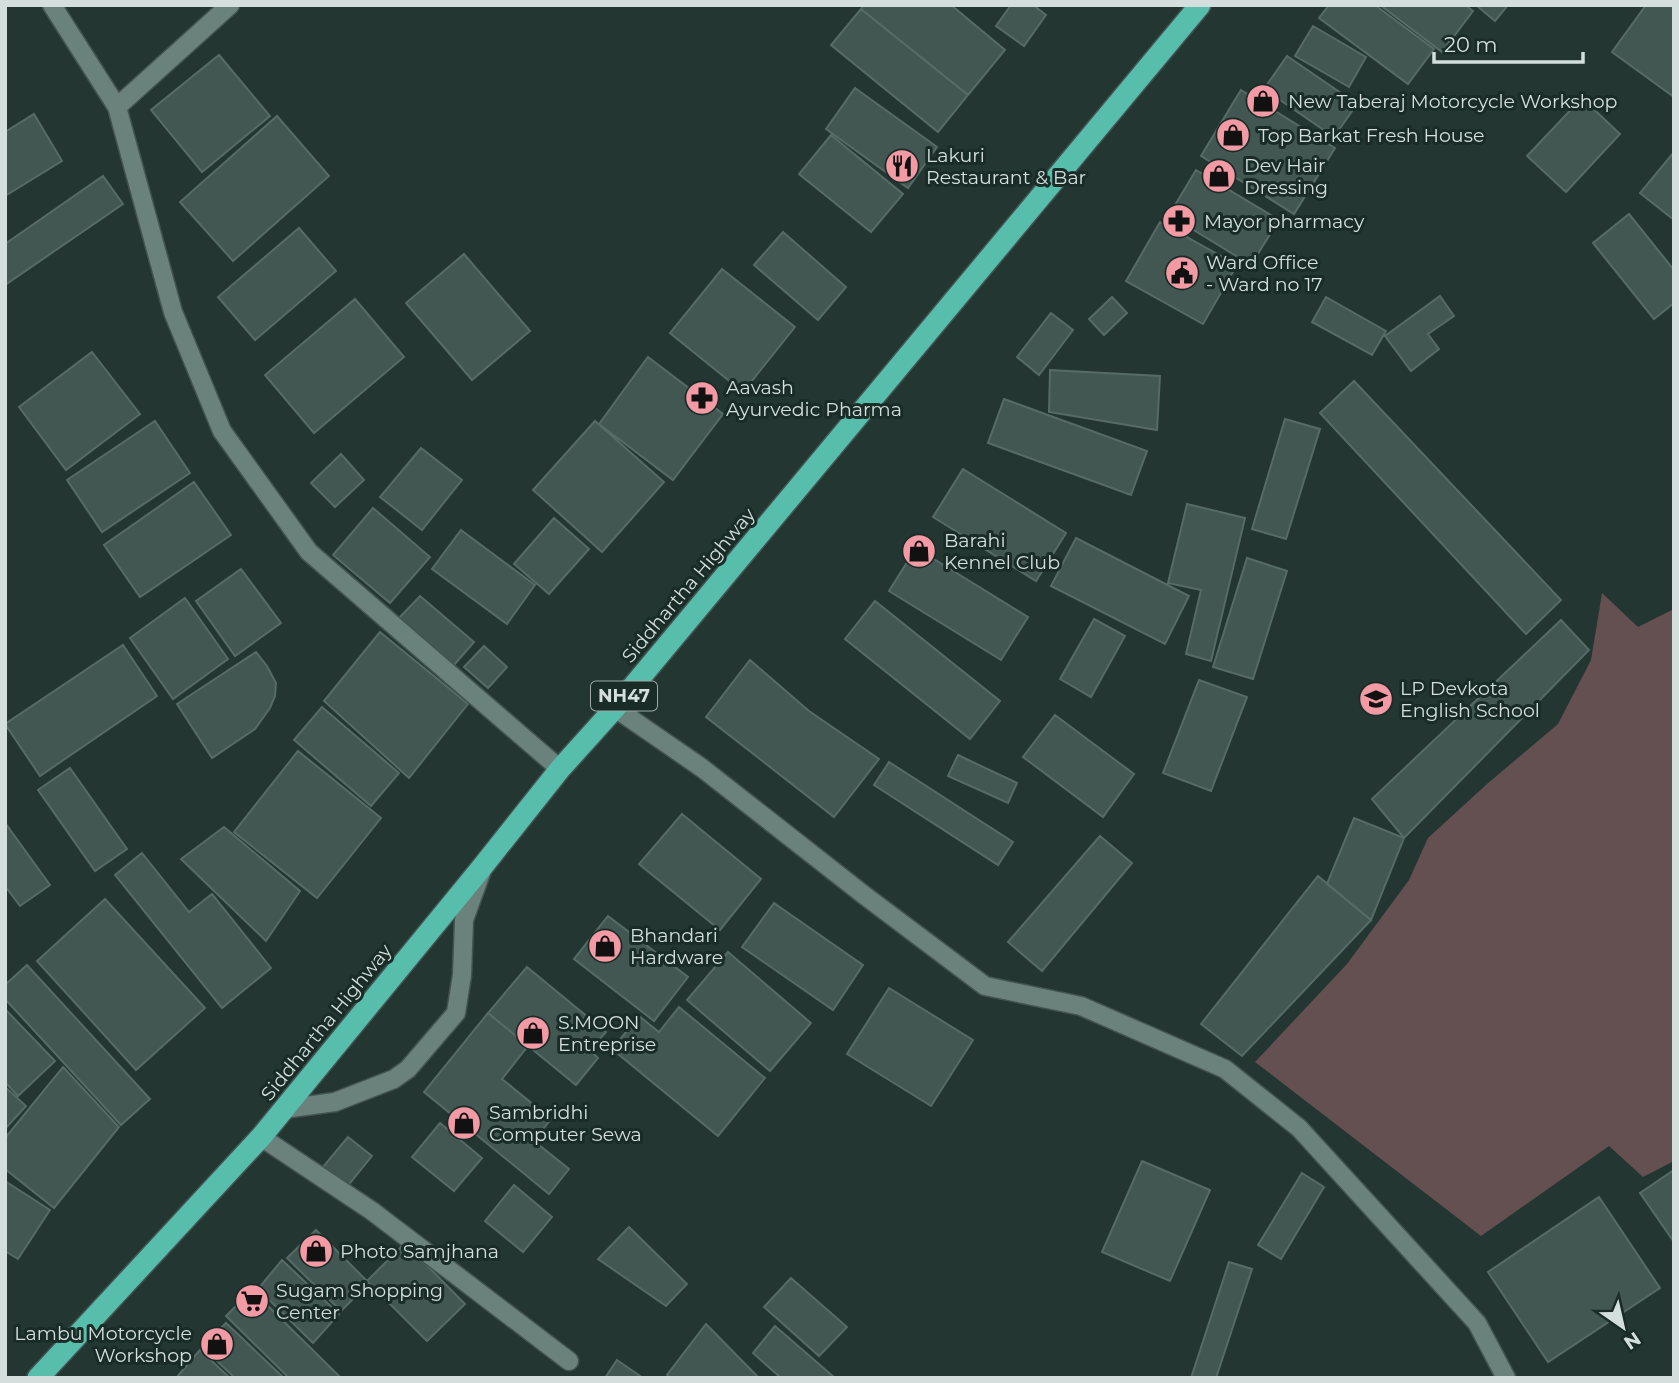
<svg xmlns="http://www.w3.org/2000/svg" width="1679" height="1383" viewBox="0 0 1679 1383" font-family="Montserrat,sans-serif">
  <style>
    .green { fill: #655051 }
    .building { fill: #435752; stroke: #566b67; stroke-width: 2 }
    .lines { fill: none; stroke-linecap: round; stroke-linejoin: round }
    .minor-casing { stroke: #435351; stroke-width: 21 }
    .highway-casing { stroke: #435351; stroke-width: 24 }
    .minor { stroke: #6b817c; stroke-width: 18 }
    .highway { stroke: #56beab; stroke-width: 21 }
    .labels { text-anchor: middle; stroke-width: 6; stroke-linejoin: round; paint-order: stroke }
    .shield { fill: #192c28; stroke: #9ca9a7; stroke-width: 2 }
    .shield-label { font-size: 18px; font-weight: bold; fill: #d4dfdd }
    .poi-label { font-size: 19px; fill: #d4dfdd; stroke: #192c28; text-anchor: start }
    .street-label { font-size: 19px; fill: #d4dfdd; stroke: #192c28 }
  </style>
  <rect width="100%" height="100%" fill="#233632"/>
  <!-- green -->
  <path class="green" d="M1602,593l36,34 36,-18v552l-31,16 -34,-31 -128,90 -226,-174 92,-98 62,-84 19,-42 59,-54 71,-60 33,-64z"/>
  <!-- building -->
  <path class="building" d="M864,5h87l54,45 -37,45 -107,-86z
    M1011,5h22l13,10 -22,31 -28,-20z
    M1329,5h46l59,44 -26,35 -89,-66z
    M1380,5h85l8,6 -31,41z
    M1476,5h32l-13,16z
    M1646,5h28v92l-62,-45z
    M861,9l107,86 -30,37 -107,-87z
    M1313,26l53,31 -17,30 -54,-31z
    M219,55l51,61 -68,56 -51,-62z
    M1287,56l70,48 -23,33 -70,-48z
    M855,88l82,59 -29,41 -82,-59z
    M1241,90l94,58 -41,66 -93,-58z
    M1582,98l38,36 -54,58 -39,-36z
    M34,114l28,47 -57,35v-64z
    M277,116l52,60 -96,85 -53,-59z
    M831,135l72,59 -32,38 -72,-58z
    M1674,152v68l-34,-27z
    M1196,170l83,50 -28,45 -82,-50z
    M103,176l20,28 -118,81v-41z
    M1629,214l45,56v33l-20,16 -61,-76z
    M1160,222l77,43 -34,59 -77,-43z
    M299,228l37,43 -81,69 -37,-43z
    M783,232l63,55 -28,33 -64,-55z
    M464,254l66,77 -58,49 -66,-77z
    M722,269l73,58 -52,65 -73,-59z
    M1440,296l14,20 -26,18 11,15 -28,22 -26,-35z
    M1112,297l15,16 -23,22 -15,-16z
    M1326,297l60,34 -14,24 -60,-33z
    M355,299l49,58 -90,76 -49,-58z
    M1051,313l22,17 -34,45 -22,-18z
    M92,352l48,62 -74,56 -47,-63z
    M648,357l75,57 -50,66 -74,-56z
    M1050,370l110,6 -3,54 -108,-18z
    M1354,381l207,219 -35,34 -206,-221z
    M1004,399l143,52 -16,44 -143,-52z
    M1285,419l35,10 -34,110 -34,-10z
    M155,421l35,52 -88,59 -35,-52z
    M595,421l69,61 -62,70 -69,-62z
    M421,448l41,32 -40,50 -42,-33z
    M341,454l23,26 -29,27 -24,-24z
    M963,469l103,64 -30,48 -103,-64z
    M194,482l37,53 -91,62 -36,-52z
    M1187,504l58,14 -34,143 -25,-7 15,-64 -33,-7z
    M373,508l57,49 -40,46 -57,-48z
    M554,518l35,31 -40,45 -35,-30z
    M461,530l74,55 -28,39 -75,-55z
    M1076,538l113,58 -24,48 -114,-58z
    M916,548l112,69 -27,43 -112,-69z
    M1247,558l40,13 -34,108 -40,-12z
    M241,569l40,54 -46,33 -39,-55z
    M420,596l54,46 -20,23 -55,-47z
    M185,598l43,61 -55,40 -43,-61z
    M875,601l125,100 -30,38 -125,-100z
    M1094,619l31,17 -34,61 -31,-18z
    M1561,620l28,30 -185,188 -32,-39z
    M380,632l88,72 -59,74 -85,-77z
    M123,645l34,51 -117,80 -35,-52z
    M484,646l23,21 -19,21 -24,-21z
    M256,652l11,14 9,17 -1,13 -5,12 -15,21 -43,29 -35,-54z
    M750,660l59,51 70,48 -45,58 -128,-100z
    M1199,680l48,17 -36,94 -48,-18z
    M322,707l77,66 -28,33 -77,-66z
    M1055,715l79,59 -31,43 -80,-60z
    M298,751l83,67 -64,80 -83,-66z
    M958,755l59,28 -9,20 -60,-27z
    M889,762l124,80 -15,23 -124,-80z
    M70,768l57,81 -32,22 -57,-81z
    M682,814l79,65 -41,51 -81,-66z
    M1354,818l50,20 -33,82 -44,-36z
    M6,824l44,61 -30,21 -15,-20z
    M224,827l76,64 -34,50 -85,-82z
    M1100,836l32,27 -90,108 -34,-29z
    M142,853l47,59 23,-18 59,74 -49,40 -107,-133z
    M1318,876l53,44 -129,136 -41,-32z
    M105,899l100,109 -69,62 -99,-109z
    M774,903l89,62 -30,45 -91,-63z
    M608,916l80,61 -34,44 -80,-62z
    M728,952l83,71 -41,48 -83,-71z
    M27,965l123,134 -29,26 -116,-126v-14z
    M527,967l79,65 -16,18 8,8 -22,27 -88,-72z
    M889,988l84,52 -42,66 -84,-52z
    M679,1007l86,71 -47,58 -106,-87 27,-33 20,16z
    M5,1009l50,52 -37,35 -13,-14z
    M488,1013l40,33 -26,33 49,40 -17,22 35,28 -20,25 -125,-102z
    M63,1067l56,60 -65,81 -49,-39v-31z
    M5,1087l21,19 -21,23z
    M440,1123l42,35 -28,33 -42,-34z
    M348,1137l24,19 -26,32 -24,-20z
    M1142,1161l68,29 -40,91 -68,-29z
    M1674,1170v72l-34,-49z
    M1302,1173l22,14 -43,72 -23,-14z
    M5,1181l45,29 -32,49 -13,-8z
    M514,1185l38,32 -29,35 -38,-31z
    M1599,1197l61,91 -112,74 -60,-90z
    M629,1227l58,57 -21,22 -68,-47z
    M316,1230l53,53 -28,28 -54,-53z
    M405,1243l60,61 -38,37 -60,-60z
    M282,1260l57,54 -26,29 -55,-54z
    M1229,1262l23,7 -36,109h-25z
    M791,1278l56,49 -28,29 -55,-49z
    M252,1290l89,88h-52l-63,-62z
    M226,1323l58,55h-49l-33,-31z
    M706,1324l53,54h-89l-3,-3z
    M775,1326l60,52h-54l-28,-25z
    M200,1350l30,28h-54z
    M617,1360l26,18h-38z"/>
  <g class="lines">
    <!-- minor casing -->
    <g class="minor-casing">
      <path id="minor" d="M52,5l65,102 56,205 49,119 87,121 251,217
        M117,107l113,-102
        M615,708l87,60 162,127 121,91 96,20 144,63 74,59 178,195 29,55
        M284,1109l51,-7 59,-23 14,-10 48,-56 6,-38 2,-55 17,-47
        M261,1137l111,74 197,150"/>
    </g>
    <!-- highway casing -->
    <g class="highway-casing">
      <path id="highway" d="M38,1378l223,-241 222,-271 77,-97 55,-61 585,-703"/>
    </g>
    <!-- minor -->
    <use href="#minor" class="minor"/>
    <!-- highway -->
    <use href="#highway" class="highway"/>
  </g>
  <!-- icons -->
  <defs>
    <g id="shop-disc" transform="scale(1.75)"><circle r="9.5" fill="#f49aa4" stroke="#192c28"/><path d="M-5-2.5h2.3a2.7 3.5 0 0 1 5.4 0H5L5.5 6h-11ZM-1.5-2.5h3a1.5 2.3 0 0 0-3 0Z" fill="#111"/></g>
    <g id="restaurant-disc" transform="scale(1.75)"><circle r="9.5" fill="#f49aa4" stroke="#192c28"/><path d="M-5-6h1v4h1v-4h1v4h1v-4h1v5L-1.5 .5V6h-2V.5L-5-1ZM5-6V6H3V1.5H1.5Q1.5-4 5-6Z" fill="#111"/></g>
    <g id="pharmacy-disc" transform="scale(1.75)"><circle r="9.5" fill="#f49aa4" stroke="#192c28"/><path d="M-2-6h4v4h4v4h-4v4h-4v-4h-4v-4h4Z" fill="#111"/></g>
    <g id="civic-disc" transform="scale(1.75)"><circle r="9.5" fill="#f49aa4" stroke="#192c28"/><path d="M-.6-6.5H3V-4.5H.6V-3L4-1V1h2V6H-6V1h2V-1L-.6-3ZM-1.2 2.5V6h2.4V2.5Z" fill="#111"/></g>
    <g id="school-disc" transform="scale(1.75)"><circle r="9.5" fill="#f49aa4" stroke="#192c28"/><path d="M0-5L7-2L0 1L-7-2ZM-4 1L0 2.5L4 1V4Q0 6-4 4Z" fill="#111"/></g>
    <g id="supermarket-disc" transform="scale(1.75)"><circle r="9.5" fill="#f49aa4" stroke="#192c28"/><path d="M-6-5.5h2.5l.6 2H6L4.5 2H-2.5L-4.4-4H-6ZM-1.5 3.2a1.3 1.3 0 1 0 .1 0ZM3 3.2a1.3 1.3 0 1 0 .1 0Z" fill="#111"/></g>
  </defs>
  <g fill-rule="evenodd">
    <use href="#shop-disc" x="1263" y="101"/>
    <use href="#shop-disc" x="1233" y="135"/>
    <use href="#restaurant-disc" x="902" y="166"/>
    <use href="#shop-disc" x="1219" y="176"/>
    <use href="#pharmacy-disc" x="1179" y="221"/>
    <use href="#civic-disc" x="1182" y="273"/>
    <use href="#pharmacy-disc" x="702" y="398"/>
    <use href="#shop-disc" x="919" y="551"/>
    <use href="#school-disc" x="1376" y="699"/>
    <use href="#shop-disc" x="605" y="946"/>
    <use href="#shop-disc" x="533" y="1033"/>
    <use href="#shop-disc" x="464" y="1123"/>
    <use href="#shop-disc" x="316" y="1251"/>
    <use href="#supermarket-disc" x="252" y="1301"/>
    <use href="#shop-disc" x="217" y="1344"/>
  </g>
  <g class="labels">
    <!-- shield labels -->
    <rect class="shield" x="591" y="681.5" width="66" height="29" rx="5"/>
    <g class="shield-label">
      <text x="624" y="702">NH47</text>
    </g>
    <!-- poi labels -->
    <g class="poi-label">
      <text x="1288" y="108">New Taberaj Motorcycle Workshop</text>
      <text x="1258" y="142">Top Barkat Fresh House</text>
      <text x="926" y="162">Lakuri<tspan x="926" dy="22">Restaurant &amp; Bar</tspan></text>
      <text x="1244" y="172">Dev Hair<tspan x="1244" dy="22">Dressing</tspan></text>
      <text x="1204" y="228">Mayor pharmacy</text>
      <text x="1206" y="269">Ward Office<tspan x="1206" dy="22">- Ward no 17</tspan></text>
      <text x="726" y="394">Aavash<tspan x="726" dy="22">Ayurvedic Pharma</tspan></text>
      <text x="944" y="547">Barahi<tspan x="944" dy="22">Kennel Club</tspan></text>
      <text x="1400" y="695">LP Devkota<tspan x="1400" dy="22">English School</tspan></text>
      <text x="630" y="942">Bhandari<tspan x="630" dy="22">Hardware</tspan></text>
      <text x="558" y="1029">S.MOON<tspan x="558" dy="22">Entreprise</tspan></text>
      <text x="489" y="1119">Sambridhi<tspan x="489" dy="22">Computer Sewa</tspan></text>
      <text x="340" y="1258">Photo Samjhana</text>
      <text x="276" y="1297">Sugam Shopping<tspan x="276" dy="22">Center</tspan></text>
      <text x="192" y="1340" text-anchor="end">Lambu Motorcycle<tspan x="192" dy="22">Workshop</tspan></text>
    </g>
    <!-- street labels -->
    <g class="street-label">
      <text transform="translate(688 585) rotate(-50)" y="7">Siddhartha Highway</text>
      <text transform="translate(326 1022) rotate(-51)" y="7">Siddhartha Highway</text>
    </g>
  </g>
  <!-- border -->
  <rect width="1679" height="1383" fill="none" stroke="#d4dfdd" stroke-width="14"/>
  <!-- north arrow -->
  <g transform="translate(1623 1327) rotate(146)" stroke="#192c28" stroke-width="5" paint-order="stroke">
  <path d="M0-5L12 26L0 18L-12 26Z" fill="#d4dfdd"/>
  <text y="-10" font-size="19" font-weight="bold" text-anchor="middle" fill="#d4dfdd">N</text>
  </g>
  <!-- scale -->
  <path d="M1434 52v10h149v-10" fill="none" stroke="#d4dfdd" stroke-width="3.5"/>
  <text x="1444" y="52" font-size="21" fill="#d4dfdd" stroke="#192c28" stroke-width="5" paint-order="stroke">20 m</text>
</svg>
